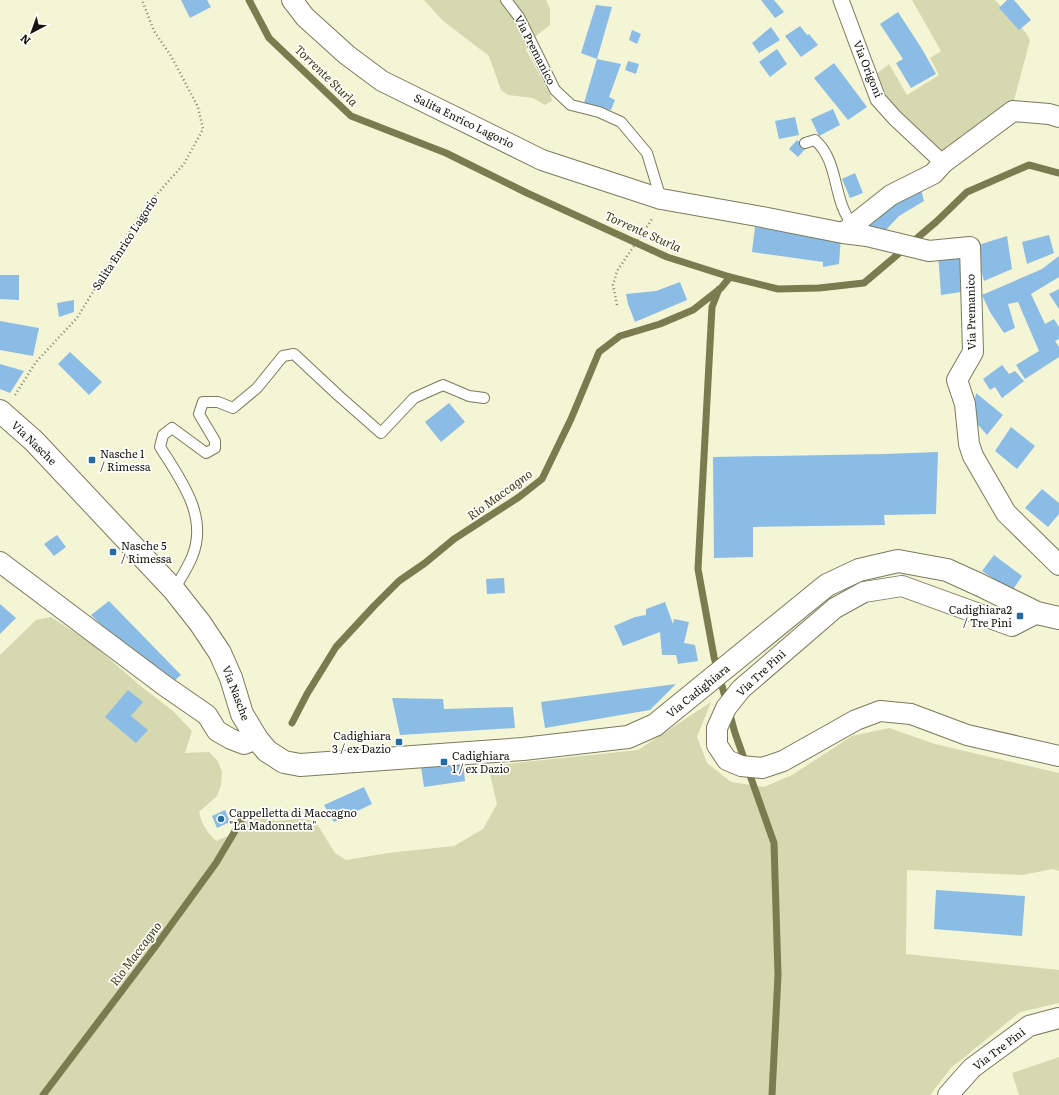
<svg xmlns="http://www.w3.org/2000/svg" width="1059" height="1095" viewBox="0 0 1059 1095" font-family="Literata,serif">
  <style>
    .green { fill: #d6d8af }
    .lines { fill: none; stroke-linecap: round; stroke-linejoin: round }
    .stream { stroke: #7a7b4e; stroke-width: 7 }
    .building { fill: #8bbce6 }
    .service-casing { stroke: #7a7b5c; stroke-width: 12 }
    .pedestrian-casing { stroke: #7a7b5c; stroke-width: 17 }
    .minor-casing { stroke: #7a7b5c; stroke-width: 22 }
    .tertiary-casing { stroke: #7a7b5c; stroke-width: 24 }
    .path { stroke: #82836c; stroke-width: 2.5; stroke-dasharray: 1 3; stroke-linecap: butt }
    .service { stroke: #fff; stroke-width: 10 }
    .pedestrian { stroke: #fff; stroke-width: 15 }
    .minor { stroke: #fff; stroke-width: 20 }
    .tertiary { stroke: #fff; stroke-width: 22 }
    .poi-dot { fill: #276ca1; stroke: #fff; stroke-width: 1.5 }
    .labels { text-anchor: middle; stroke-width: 3.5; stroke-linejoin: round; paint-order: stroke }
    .street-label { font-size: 11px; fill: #151509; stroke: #fff }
    .poi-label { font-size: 11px; fill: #151509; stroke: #fff; text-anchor: start }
    .water-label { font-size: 12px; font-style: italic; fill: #3e3e0f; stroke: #fff }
  </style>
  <rect width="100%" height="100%" fill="#f4f5d4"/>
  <!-- green -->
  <path class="green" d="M424,0h122l4,9v16l-23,18 -1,7 24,44 2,7 -7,4 -12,-7 -25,-3 -7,-5 -12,-34 -47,-36z
    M912,0h83l31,33 4,7 -17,64 -70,48 -3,-1 -52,-52 -12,-25 13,-10 18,31 32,-20 -9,-17 11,-7z
    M51,617l41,27 51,44 30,23 19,20 -7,22 24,-1 9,9 4,11 -1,13 -4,11 -18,16c3,13 8,20 17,29l12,-5 10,-11 11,-6 14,-1 13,3 26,-2 13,2 20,32 11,7 42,-7 66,-7 29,-17 14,-25 -9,-38 150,-16 73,-48 -14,35 10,26 24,19 33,5 28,-12 60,-39 37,-8 46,16 124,29v98l-6,-2 -31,6 -115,-5 -1,84 153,16v33l-39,9 -69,56 -21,27h-930v-440l36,-35z
    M1059,1057v38h-40l-7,-22z"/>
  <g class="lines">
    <!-- stream -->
    <path class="stream" d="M249,0l20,38 82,78 95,37 81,40 140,64 63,20 48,12 41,-1 45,-5 72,-61 31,-30 62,-27 30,8
      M719,289l-7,18 -14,262 16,88 21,76 39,110 4,132 -6,120
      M292,723l15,-29 29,-47 38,-41 25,-25 26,-18 29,-24 65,-42 23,-18 29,-60 28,-67 21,-16 40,-12 33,-14 28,-22 9,-11
      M43,1095l112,-148 61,-84 25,-42"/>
  </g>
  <!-- building -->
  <path class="building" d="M181,0h26l4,7 -21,11z
    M761,0h13l10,12 -9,6z
    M1007,0h7l17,20 -12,10 -20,-22z
    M596,5l16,2 -15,52 -16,-6z
    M898,12l24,37 14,25 -25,14 -15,-25 7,-4 -23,-35z
    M800,26l7,9 2,-1 9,11 -17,12 -16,-21z
    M771,27l9,13 -21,13 -7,-10z
    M632,30l9,4 -4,10 -8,-4z
    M777,49l10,15 -17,13 -11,-15z
    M597,59l24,5 -12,33 6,3 -4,10 -27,-7z
    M628,61l11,3 -3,10 -11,-4z
    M834,63l33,44 -19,13 -34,-42z
    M833,109l7,16 -21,11 -8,-17z
    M795,117l4,18 -20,4 -4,-18z
    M797,140l9,8 -8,9 -9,-8z
    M855,173l8,20 -13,5 -8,-19z
    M921,189l3,12 -25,15 -14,15 -24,-7 30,-23z
    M755,227l86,10 -2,27 -16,3v-5l-71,-10z
    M1049,235l5,18 -27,11 -5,-22z
    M1007,236l5,33 -28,12 -9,-35z
    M960,250l1,42 -20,3 -3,-43z
    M1059,256v21l-28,17 14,30 9,-5 5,8v12l-4,2 4,6v10l-34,22 -9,-14 23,-14 -21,-49 -10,2 7,24 -11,5 -14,-21 -8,-17 60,-26z
    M0,275h19v25l-19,-1z
    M680,282l7,18 -52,22 -7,-18 -2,-10 30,-3z
    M1059,289v20l-10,-15z
    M74,300v12l-15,5 -2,-14z
    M0,321l39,7 -6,28 -33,-6z
    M70,352l32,30 -13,13 -31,-31z
    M0,364l24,7 -14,22 -10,-4z
    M1002,365l7,9 6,-3 9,10 -22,17 -7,-11 -5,3 -7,-11z
    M976,393l27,22 -16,20 -15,-17z
    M449,403l16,19 -24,20 -16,-20z
    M1011,427l24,19 -18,23 -22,-18z
    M938,452l-2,62 -52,1 1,10 -132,2v30l-39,1 -1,-101 171,-3z
    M1042,489l17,14v11l-11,13 -23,-19z
    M57,535l9,12 -12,9 -10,-12z
    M994,555l28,21 -10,15 -30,-20z
    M504,578l1,15 -18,1 -1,-15z
    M109,601l72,74 -8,7 -42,-28 -40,-39z
    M665,602l8,22 1,-5 15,3 -5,21 11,2 3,16 -20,3 -2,-9h-14l-2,-23 -37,14 -9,-20 21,-9 11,-2v-6z
    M0,604l16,14 -16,16z
    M676,684l-26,26 -105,18 -4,-26z
    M128,690l15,12 -12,14 17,14 -12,13 -31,-26z
    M392,698l51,1 1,10 69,-2 2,21 -115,7z
    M463,762l2,19 -41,6 -3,-20z
    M364,787l8,17 -38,18 -10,-17z
    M225,810l5,12 -13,6 -5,-12z
    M936,890l89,6 -3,40 -88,-7z"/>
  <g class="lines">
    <!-- service casing -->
    <g class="service-casing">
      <path id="service" d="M506,0l13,17 36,73 16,15 28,7 22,10 26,31 14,46
        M805,143l10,-3c25,22 17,61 38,85
        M174,590c6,-11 13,-21 18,-33 17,-40 -11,-77 -32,-110l3,-12 9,-7 34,25 9,-5v-7l-16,-27 4,-12h15l15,6 24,-20 26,-32 11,-2 45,42 42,37 33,-35 29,-13 26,11 15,2"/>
    </g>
    <!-- pedestrian casing -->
    <g class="pedestrian-casing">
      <path id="pedestrian" d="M841,0l37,99 17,19 48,45"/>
    </g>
    <!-- minor casing -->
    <g class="minor-casing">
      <path id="minor" d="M292,0l13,17 42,38 35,26 160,79 119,39 96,17 86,17 48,-38 42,-21 10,-11 70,-52 36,3 10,3
        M843,233l24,3 62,15 41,-4 3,105 -16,28 8,24 4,40 4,12 33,57 53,52
        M0,562l165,124 42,29 10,16 14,8 13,5 13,-5
        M1037,613l-25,13 -110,-40 -38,6 -29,16 -94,81 -15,19 -9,20v17l10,15 14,6 21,2 21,-7 73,-41 24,-9 31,3 56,21 92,21
        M948,1095l24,-27 57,-42 30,-8"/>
    </g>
    <!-- tertiary casing -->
    <g class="tertiary-casing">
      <path id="tertiary" d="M0,411l34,30 140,149 26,33 20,30 11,25 11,36 15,25 10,12 17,11 16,3 223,-16 105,-12 27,-12 172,-140 32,-15 39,-9 49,9 33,15 57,28 22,5"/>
    </g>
    <!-- path -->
    <path class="path" d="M617,305l-4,-20 4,-14 35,-52
      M15,395l21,-33 41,-44 64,-105 16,-19 27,-30 19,-35 -5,-22 -27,-51 -17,-25 -12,-31"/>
    <!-- service -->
    <use href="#service" class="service"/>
    <!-- pedestrian -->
    <use href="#pedestrian" class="pedestrian"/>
    <!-- minor -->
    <use href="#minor" class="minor"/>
    <!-- tertiary -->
    <use href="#tertiary" class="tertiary"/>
  </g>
  <!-- markers -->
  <g class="poi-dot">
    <rect x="88" y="456" width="8" height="8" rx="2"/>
    <rect x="109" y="548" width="8" height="8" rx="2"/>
    <rect x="1016" y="612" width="8" height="8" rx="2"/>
    <rect x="395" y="738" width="8" height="8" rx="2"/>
    <rect x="440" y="758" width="8" height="8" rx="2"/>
    <circle cx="221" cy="819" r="4"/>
  </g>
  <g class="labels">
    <!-- street labels -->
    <g class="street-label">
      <text transform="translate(535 50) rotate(63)" y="4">Via Premanico</text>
      <text transform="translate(868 69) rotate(68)" y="4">Via Origoni</text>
      <text transform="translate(464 121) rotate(26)" y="4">Salita Enrico Lagorio</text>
      <text transform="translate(125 243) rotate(-57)" y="4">Salita Enrico Lagorio</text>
      <text transform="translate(971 312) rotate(-91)" y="4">Via Premanico</text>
      <text transform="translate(34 443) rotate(44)" y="4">Via Nasche</text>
      <text transform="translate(761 673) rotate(-43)" y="4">Via Tre Pini</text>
      <text transform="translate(698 691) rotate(-39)" y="4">Via Cadighiara</text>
      <text transform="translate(236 693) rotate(69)" y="4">Via Nasche</text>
      <text transform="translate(999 1049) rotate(-37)" y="4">Via Tre Pini</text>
    </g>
    <!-- poi labels -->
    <g class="poi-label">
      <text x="100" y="458">Nasche 1<tspan x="100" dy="13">/ Rimessa</tspan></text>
      <text x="121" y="550">Nasche 5<tspan x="121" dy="13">/ Rimessa</tspan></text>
      <text x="1012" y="614" text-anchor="end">Cadighiara2<tspan x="1012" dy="13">/ Tre Pini</tspan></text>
      <text x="391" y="740" text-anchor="end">Cadighiara<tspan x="391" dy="13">3 / ex Dazio</tspan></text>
      <text x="452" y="760">Cadighiara<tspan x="452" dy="13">1 / ex Dazio</tspan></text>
      <text x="229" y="817">Cappelletta di Maccagno<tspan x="229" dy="13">"La Madonnetta"</tspan></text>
    </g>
    <!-- water labels -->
    <g class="water-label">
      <text transform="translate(326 76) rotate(44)" y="4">Torrente Sturla</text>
      <text transform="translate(643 232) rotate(24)" y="4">Torrente Sturla</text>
      <text transform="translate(500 495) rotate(-36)" y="4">Rio Maccagno</text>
      <text transform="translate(136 954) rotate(-53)" y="4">Rio Maccagno</text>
    </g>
  </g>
  <!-- north arrow -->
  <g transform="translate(32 32) rotate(221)" stroke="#ffffff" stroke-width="3" paint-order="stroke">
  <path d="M0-3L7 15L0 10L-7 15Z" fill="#151509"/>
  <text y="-6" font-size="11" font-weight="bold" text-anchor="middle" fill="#151509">N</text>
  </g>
</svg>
